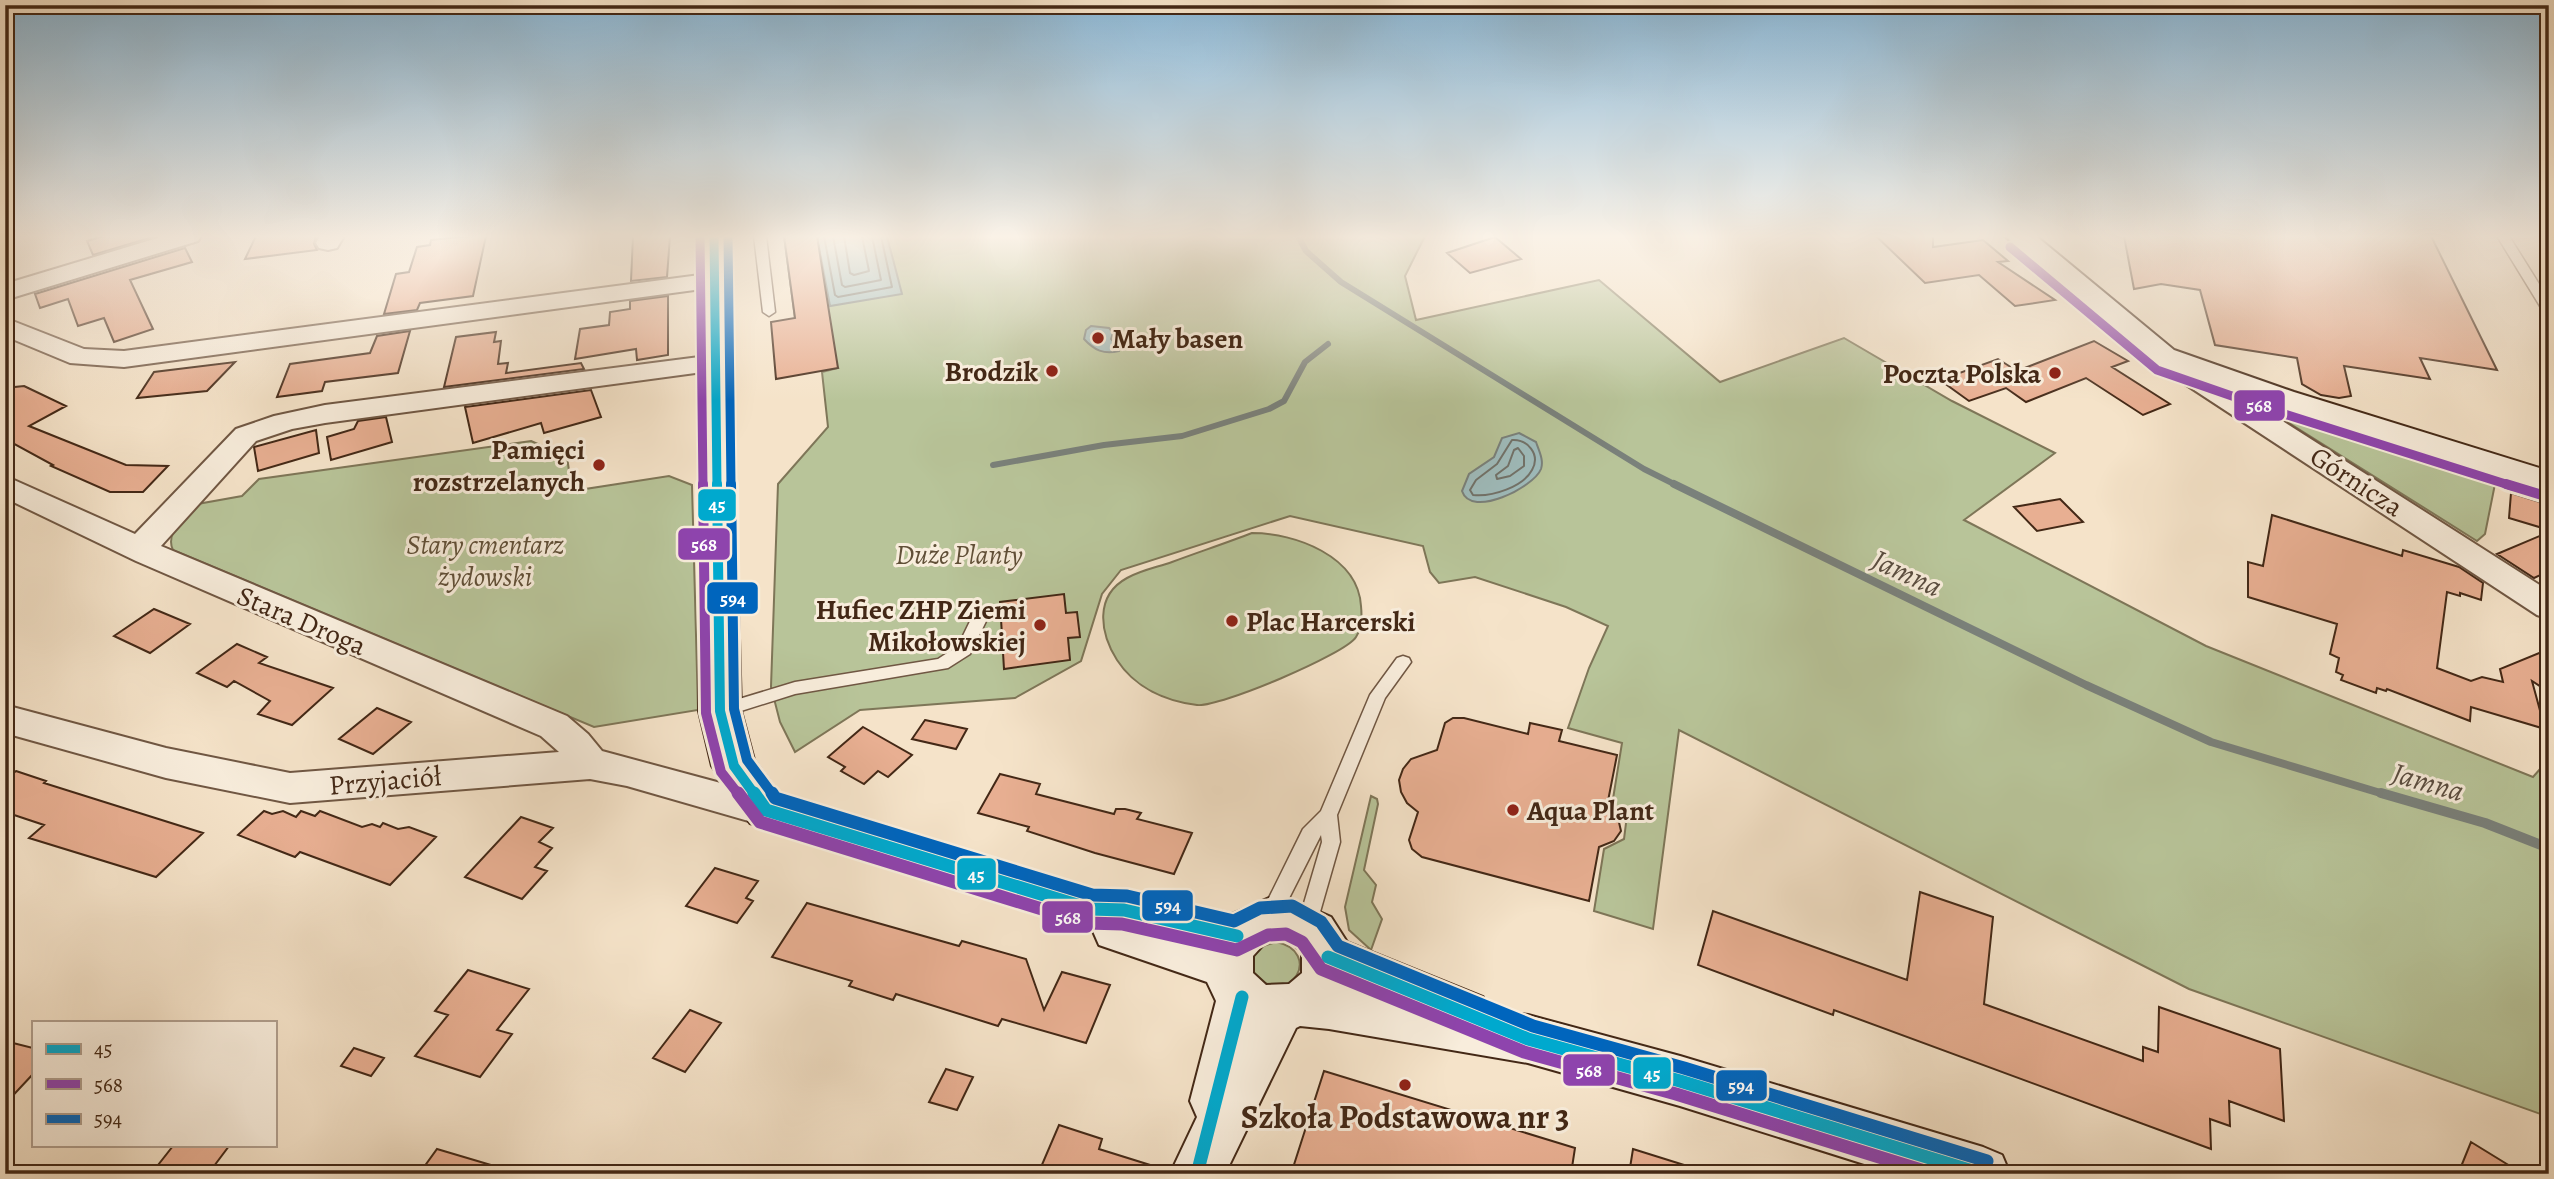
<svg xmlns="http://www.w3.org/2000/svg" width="2554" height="1179" viewBox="0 0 2554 1179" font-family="Alegreya,serif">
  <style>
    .green { fill: #b8c499; stroke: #7e7658; stroke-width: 2 }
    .water { fill: #9fbdbe; stroke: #7a817b; stroke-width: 2 }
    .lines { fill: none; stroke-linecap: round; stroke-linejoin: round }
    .shore { stroke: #71726a; stroke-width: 2 }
    .stream-far2 { stroke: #7a817b; stroke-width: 6 }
    .stream-far1 { stroke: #7a817b; stroke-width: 8 }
    .stream { stroke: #7a817b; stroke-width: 10 }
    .building { fill: #e8af92; stroke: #432816; stroke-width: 2 }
    .lane-casing { stroke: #705743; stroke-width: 3 }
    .street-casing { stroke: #705743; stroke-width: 4 }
    .secondary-casing { stroke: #432816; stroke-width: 4 }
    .lane { fill: #f8eddc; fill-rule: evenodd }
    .street { fill: #f8eddc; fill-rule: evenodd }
    .secondary { fill: #f8eddc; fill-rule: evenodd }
    .bus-1-far2-casing { stroke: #f8eddc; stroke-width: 13 }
    .bus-1-far1-casing { stroke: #f8eddc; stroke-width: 16 }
    .bus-1-casing { stroke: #f8eddc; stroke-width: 18 }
    .bus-2-far2-casing { stroke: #f8eddc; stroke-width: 13 }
    .bus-2-far1-casing { stroke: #f8eddc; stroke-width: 16 }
    .bus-2-casing { stroke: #f8eddc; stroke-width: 18 }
    .bus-3-far2-casing { stroke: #f8eddc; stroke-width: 13 }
    .bus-3-far1-casing { stroke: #f8eddc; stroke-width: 16 }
    .bus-3-casing { stroke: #f8eddc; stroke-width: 18 }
    .bus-1-far2 { stroke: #00a9ce; stroke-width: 9 }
    .bus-1-far1 { stroke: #00a9ce; stroke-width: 10 }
    .bus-1 { stroke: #00a9ce; stroke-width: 13 }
    .bus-2-far2 { stroke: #8e44ad; stroke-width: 9 }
    .bus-2-far1 { stroke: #8e44ad; stroke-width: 10 }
    .bus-2 { stroke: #8e44ad; stroke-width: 13 }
    .bus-3-far2 { stroke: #0065bd; stroke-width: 9 }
    .bus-3-far1 { stroke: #0065bd; stroke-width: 10 }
    .bus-3 { stroke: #0065bd; stroke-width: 13 }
    .poi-dot { fill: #8f2418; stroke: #f8eddc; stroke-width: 2.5 }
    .labels { text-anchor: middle; stroke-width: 6; stroke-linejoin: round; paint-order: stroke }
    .poi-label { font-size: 28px; font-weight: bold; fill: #432816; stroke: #f8eddc; text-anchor: end }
    .street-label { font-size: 28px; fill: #432816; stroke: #f8eddc }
    .park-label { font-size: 28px; font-style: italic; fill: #604f37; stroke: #f8eddc }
    .water-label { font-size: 30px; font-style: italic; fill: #5a4d40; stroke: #f8eddc }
    .near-poi-label { font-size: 33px; font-weight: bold; fill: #432816; stroke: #f8eddc }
    .line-badge { stroke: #f8eddc; stroke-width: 2.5 }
    .badge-label { font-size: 19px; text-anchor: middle; font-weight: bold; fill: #fff }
  </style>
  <rect width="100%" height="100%" fill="#f5e3c9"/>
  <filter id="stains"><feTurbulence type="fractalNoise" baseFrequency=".00286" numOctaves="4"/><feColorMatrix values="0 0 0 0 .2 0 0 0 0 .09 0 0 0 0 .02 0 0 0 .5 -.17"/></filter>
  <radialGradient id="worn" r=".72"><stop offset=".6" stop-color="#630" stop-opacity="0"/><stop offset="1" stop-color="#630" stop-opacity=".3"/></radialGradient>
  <!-- green -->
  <path class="green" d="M784,236h641l-20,40 11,44 183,-40 121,102 124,-44 108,63 103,52 -91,67 242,126 327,131 16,-18v358l-360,-128 -510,-259 -26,199 -59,-18 10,-62 20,-10 2,-16 -14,-18 10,-62 -54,-15 21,-60 19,-42 -42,-19 -91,-30 -36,6 -9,-11 -7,-26 -133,-30 -169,54 -19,24 -21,67 -66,37 -155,12 -65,42 -15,-30 -9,-35 7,-203 50,-57 -6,-55 16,-4 -43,-50z
    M2282,411l214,68 -11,55 -8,7 -188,-118 -10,-9z
    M531,441l36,16 5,34 97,-15 23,9 6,225 -104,17 -421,-177c-8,-16 10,-32 19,-45l50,-9 17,-17z
    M1252,533c43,0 106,23 109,73 1,10 1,22 -5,31 -10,17 -138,71 -159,68 -31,-4 -62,-17 -80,-45 -17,-27 -23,-64 10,-82 14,-8 31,-11 45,-16 27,-10 54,-19 80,-29z
    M1371,796l6,3 1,5 -14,66 12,15 -4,17 10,17 -11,31 -22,-20 -4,-23z
    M1276,942c47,9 16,69 -24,32l-1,-15 9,-12z"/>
  <!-- water -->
  <path class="water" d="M817,236h70l15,58 -72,12z
    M1091,326l18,2 4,5 -2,6 8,8v4c-15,4 -25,-1 -35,-12l2,-9z
    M1519,433l17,9c3,9 8,18 5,27 -7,18 -70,50 -79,22l7,-17 25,-17 8,-19z"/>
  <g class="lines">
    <!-- shore -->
    <path class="shore" d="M824,236l11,59 3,2 54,-10 -11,-51
      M833,236l9,49 3,2 36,-7 -9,-44
      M844,236l6,37 4,2 15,-4 -7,-35
      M1512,440c15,-1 29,14 20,30 -9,17 -40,27 -59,25l-3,-5 6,-10 21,-16z
      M1518,448l6,8v10l-14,10 -13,3 -1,-4 12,-9 6,-16z"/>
    <!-- stream-far2 -->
    <path class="stream-far2" d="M1298,236l8,15 35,31 303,187 34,17
      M993,465l111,-20 78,-9 87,-27 15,-8 21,-39 23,-18"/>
    <!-- stream-far1 -->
    <path class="stream-far1" d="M1674,484l412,201 125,57 176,53"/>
    <!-- stream -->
    <path class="stream" d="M2381,793l104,30 64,25"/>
  </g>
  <!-- building -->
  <path class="building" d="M104,236h52l-63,19 -6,-14z
    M256,236h60l-2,8 3,6 -72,9z
    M468,236h18l-13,60 -53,7 -3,7 -33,4 12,-40 13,-2 8,-25 13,-2 1,-5z
    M633,236h37l-3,41 -36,4z
    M784,236h33l21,132 -62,11 -5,-57 24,-4z
    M1876,236h57v11l50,-7 25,21 -10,1 57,38 -40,6 -36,-31 -54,8z
    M2124,236h307l66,134 -77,-12 10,21 -86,-13 7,30 -12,2 -18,-3 -19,-11 -5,-26 -82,-13 -15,-55 -39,-6 -27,5z
    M1495,237l26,22 -51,14 -23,-20z
    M185,248l7,14 -62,18 23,49 -39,13 -10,-24 -26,8 -10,-27 -28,9 -5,-14z
    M668,296v59l-31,5 -1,-11 -61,10 5,-30 29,-4 1,-13 20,-3v-8z
    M410,331l-12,42 -73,9 -3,9 -45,6 13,-33 80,-11 7,-17z
    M496,332l-2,10 7,-1 -3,23 10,-1 -2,10 75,-10 3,6 -140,18 12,-50z
    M2094,341l34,20 -16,6 58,37 -27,11 -57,-37 -60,24 -20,-14 -37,13 -29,-21 58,-21 19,12z
    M235,362l-28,29 -70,7 17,-26z
    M24,386l42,20 -37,20 97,39 42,1 -25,26h-33l-59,-26 2,-1 -48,-26v-51z
    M591,390l10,27 -57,16 -3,-10 -68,20 -8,-36z
    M386,417l6,25 -61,18 -4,-23 27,-8 4,-8z
    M316,430l3,23 -61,18 -4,-24z
    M2511,493l38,12v25l-40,-12z
    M2060,499l23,23 -46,9 -23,-24z
    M2272,515l130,41 1,-6 56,17 24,16 -2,17 -21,-7v3l-13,-4 -10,76 34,13 11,-4 21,5 -3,-13 49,-20v43l-17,-11 13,48 -74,-22 -1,14 -83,-32 -1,2 -9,-3 -1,5 -35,-13 2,-5 -7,-3 3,-14 -9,-4 7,-30 -89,-27v-35l15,4z
    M2549,532v39l-15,7 -37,-24z
    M1064,594l2,19 11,-1 3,25 -12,1 2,22 -66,9 -4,-67z
    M154,609l36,15 -40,29 -36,-17z
    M237,644l30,13 -8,6 74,25 -41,37 -34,-11 12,-13 -36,-20 -7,6 -30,-14z
    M377,708l34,14 -38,32 -34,-15z
    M1453,718h11l64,16 2,-11 32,7 -3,11 58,14 -10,51 11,12 3,13 -7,10 -15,6 -10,54 -167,-44 -10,-8 -3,-9 9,-28 -11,-9 -6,-11 -2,-12 4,-11 8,-10 26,-9 8,-27z
    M925,720l42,9 -11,20 -44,-10z
    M863,727l49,28 -24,22 -10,-6 -14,13 -23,-13 4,-4 -17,-10z
    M16,771l30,10 -2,2 159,50 -47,44 -127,-39 15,-13 -39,-13v-32z
    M1000,774l40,10 -4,10 78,20 2,-5h9l16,4 -4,6 55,14 -18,41 -79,-21 -68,-22 2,-4 -51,-14z
    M264,811l8,3 11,-3 13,6 5,-6 14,5 5,-5 42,16 10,-3 8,3 3,-4 15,6 11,-2 27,10 -46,48 -90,-33 -5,5 -57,-22z
    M521,817l32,11 -14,14 13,6 -17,19 12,4 -25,28 -57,-22z
    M715,868l43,13 -12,17 7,3 -16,22 -51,-17z
    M1920,892l73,25 -9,87 159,57v-14l15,5 1,-45 121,42 4,72 -55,-20 1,25 -20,-7 1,30 -377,-139 -1,5 -135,-50 15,-54 194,69z
    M807,903l152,43 3,-5 64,18 18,51 18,-38 48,13 -24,58 -84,-24 -4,7 -102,-32 -3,6 -44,-14 3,-5 -80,-24z
    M468,970l61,19 -32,41 15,4 -32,43 -65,-21 33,-41 -13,-4z
    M690,1010l31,13 -36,49 -32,-14z
    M5,1041l28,7v26l-28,30z
    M354,1048l30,10 -13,18 -30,-10z
    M946,1069l27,8 -16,33 -28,-8z
    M1324,1071l251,77 -4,26h-280z
    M1059,1125l43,14 -3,10 64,20 -1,5h-124z
    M2471,1142l52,32h-65z
    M173,1146h56l-21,28h-57z
    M437,1149l64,19 -1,6h-81z
    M1633,1149l64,20v5h-68z"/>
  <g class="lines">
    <!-- lane casing -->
    <g class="lane-casing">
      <path id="lane" d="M754,236h12l9,76 -6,4 -6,-4z
        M2497,236h12l40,64v15l-6,-4z
        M982,607l8,6 -20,41 -22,14 -153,26 -73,23 -6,-1 -3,-5 3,-5 79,-24 143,-23 20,-13 18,-37z
        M1403,656l6,2 2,4 -26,36 -48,117 3,27 -26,91 -7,2 -7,-2 -3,-6 25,-85 -1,-7 -44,87 -7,2 -7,-2 -3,-6 43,-87 18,-18 49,-116 27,-37z"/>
    </g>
    <!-- street casing -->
    <g class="street-casing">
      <path id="street" d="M164,236h37l-3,5 -193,59v-16z
        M320,236h24l-7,12 -9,2 -9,-2 -3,-5z
        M715,273l9,3 4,5 -4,5 -600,81 -54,-4 -65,-27v-18l79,31 40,2z
        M2163,349l10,2 376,240v28l-12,-4 -384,-252 -4,-6 4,-6z
        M715,355l10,2 4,6 -4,6 -400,54 -33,6 -36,12 -95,105 406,170 21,18 14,17 178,48 5,11 -5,11 -14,5 -139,-40 -37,-7 -300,24 -124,-25 -161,-45v-28l161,43 124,25 269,-21 -18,-16 -405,-175 -131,-63v-22l130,58 101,-105 38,-13 51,-11z"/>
    </g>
    <!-- secondary casing -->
    <g class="secondary-casing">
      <path id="secondary" d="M700,236h28l13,475 13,49 27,37 309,92 34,1 108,24 37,-16 28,4 34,15 16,25 136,55 5,12 40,6 152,41 303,91 19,8 8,19h-114l-216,-68 -152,-43 -199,-34 -29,-3 -4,2 -71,146h-55l27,-57 -7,-16 26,-100 -9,-19 -108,-37 -7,-16 -342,-106 -38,-57 -13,-55zM1274,940l16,1 12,11v21l-13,11 -23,1 -13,-12v-17l10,-11z
        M2005,236h31l138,114 120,42 255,79v23l-279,-88 -118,-42z"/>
    </g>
    <!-- lane -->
    <use href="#lane" class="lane"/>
    <!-- street -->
    <use href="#street" class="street"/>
    <!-- secondary -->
    <use href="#secondary" class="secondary"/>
    <!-- bus-1-far2 casing -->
    <g class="bus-1-far2-casing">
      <path id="bus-1-far2" d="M714,236l3,250"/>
    </g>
    <!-- bus-1-far1 casing -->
    <g class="bus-1-far1-casing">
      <path id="bus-1-far1" d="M717,484l3,227 14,55 21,29"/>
    </g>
    <!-- bus-1 casing -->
    <g class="bus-1-casing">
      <path id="bus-1" d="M754,793l12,17 324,99 34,1 113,26
        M1328,957l200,82 152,42 302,93
        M1197,1174l45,-177"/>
    </g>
    <!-- bus-2-far2 casing -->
    <g class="bus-2-far2-casing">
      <path id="bus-2-far2" d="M700,236l3,250
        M2010,247l147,123 121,42 234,74"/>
    </g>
    <!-- bus-2-far1 casing -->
    <g class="bus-2-far1-casing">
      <path id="bus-2-far1" d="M703,484l3,229 15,59 18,23
        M2506,484l39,12"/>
    </g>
    <!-- bus-2 casing -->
    <g class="bus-2-casing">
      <path id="bus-2" d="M738,793l22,29 327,101 35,1 115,26 31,-15 18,-1 16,8 19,27 203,83 152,42 258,80"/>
    </g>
    <!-- bus-3-far2 casing -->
    <g class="bus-3-far2-casing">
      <path id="bus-3-far2" d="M728,236l3,250"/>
    </g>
    <!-- bus-3-far1 casing -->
    <g class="bus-3-far1-casing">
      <path id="bus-3-far1" d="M731,484l3,225 13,51 26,35"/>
    </g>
    <!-- bus-3 casing -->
    <g class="bus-3-casing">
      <path id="bus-3" d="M772,793l3,5 317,97 35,1 107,25 26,-13 32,-2 29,16 17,24 195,80 151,42 303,93"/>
    </g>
    <!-- bus-1-far2 -->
    <use href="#bus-1-far2" class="bus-1-far2"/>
    <!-- bus-1-far1 -->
    <use href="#bus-1-far1" class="bus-1-far1"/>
    <!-- bus-1 -->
    <use href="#bus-1" class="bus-1"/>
    <!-- bus-2-far2 -->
    <use href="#bus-2-far2" class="bus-2-far2"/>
    <!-- bus-2-far1 -->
    <use href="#bus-2-far1" class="bus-2-far1"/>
    <!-- bus-2 -->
    <use href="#bus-2" class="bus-2"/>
    <!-- bus-3-far2 -->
    <use href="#bus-3-far2" class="bus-3-far2"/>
    <!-- bus-3-far1 -->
    <use href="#bus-3-far1" class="bus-3-far1"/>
    <!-- bus-3 -->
    <use href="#bus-3" class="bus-3"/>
  </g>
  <!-- sky -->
  <linearGradient id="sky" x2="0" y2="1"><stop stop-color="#8bb8d7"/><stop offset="0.59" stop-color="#faf2e7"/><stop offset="1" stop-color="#faf2e7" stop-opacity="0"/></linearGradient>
  <rect width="2554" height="401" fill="url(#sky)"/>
  <!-- markers -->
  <g class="poi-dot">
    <circle cx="1098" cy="338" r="7"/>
    <circle cx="1052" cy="371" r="7"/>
    <circle cx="2055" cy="373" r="7"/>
    <circle cx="599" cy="465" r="7"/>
    <circle cx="1232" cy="621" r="7"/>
    <circle cx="1040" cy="625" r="7"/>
    <circle cx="1513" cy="810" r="7"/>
    <circle cx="1405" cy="1085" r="7"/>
  </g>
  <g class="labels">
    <!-- poi labels -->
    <g class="poi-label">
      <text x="1112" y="348" text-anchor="start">Mały basen</text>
      <text x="1038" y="381">Brodzik</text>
      <text x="2041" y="383">Poczta Polska</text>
      <text x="585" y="459">Pamięci<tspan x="585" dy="32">rozstrzelanych</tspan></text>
      <text x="1026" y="619">Hufiec ZHP Ziemi<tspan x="1026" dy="32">Mikołowskiej</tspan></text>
      <text x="1246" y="631" text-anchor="start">Plac Harcerski</text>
      <text x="1527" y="820" text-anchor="start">Aqua Plant</text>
    </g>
    <!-- street labels -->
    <g class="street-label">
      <text transform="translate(2357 481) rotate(33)" y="10">Górnicza</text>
      <text transform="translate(302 620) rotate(23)" y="10">Stara Droga</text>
      <text transform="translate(385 780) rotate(-5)" y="10">Przyjaciół</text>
    </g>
    <!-- park labels -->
    <g class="park-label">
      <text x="485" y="554">Stary cmentarz<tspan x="485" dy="32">żydowski</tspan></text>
      <text x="959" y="564">Duże Planty</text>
    </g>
    <!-- water labels -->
    <g class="water-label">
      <text transform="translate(1907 573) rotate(25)" y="10">Jamna</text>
      <text transform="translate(2428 782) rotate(16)" y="10">Jamna</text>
    </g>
    <!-- near-poi labels -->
    <g class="near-poi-label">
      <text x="1405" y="1128">Szkoła Podstawowa nr 3</text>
    </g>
  </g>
  <g class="line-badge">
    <rect x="2233" y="389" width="53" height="33" rx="7" fill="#8e44ad"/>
    <rect x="697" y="488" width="40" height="34" rx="7" fill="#00a9ce"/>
    <rect x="677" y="527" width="54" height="34" rx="7" fill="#8e44ad"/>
    <rect x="706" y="581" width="53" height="34" rx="7" fill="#0065bd"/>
    <rect x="956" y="857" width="41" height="34" rx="7" fill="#00a9ce"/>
    <rect x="1141" y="889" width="53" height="33" rx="7" fill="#0065bd"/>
    <rect x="1041" y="900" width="53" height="34" rx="7" fill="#8e44ad"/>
    <rect x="1562" y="1053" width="54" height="34" rx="7" fill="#8e44ad"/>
    <rect x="1632" y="1056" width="40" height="34" rx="7" fill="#00a9ce"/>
    <rect x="1715" y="1069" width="53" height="33" rx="7" fill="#0065bd"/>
  </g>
  <g class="badge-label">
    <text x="2259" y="412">568</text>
    <text x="717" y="511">45</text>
    <text x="704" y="551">568</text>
    <text x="733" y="605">594</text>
    <text x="976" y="881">45</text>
    <text x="1168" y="912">594</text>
    <text x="1068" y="924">568</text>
    <text x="1589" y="1077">568</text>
    <text x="1652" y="1080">45</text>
    <text x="1741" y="1092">594</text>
  </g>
  <!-- margin -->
  <rect width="2554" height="1179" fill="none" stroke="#f5e3c9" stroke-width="28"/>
  <rect x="7" y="7" width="2540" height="1165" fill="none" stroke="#432816" stroke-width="3.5"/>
  <rect x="14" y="14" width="2526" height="1151" fill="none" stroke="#432816" stroke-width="2"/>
  <!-- legend -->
  <rect x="32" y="1021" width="245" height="126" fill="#f8eddc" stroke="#b09e8d" stroke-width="2"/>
  <rect x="46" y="1044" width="35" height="10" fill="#00a9ce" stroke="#b09e8d" stroke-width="2"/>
  <text x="94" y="1056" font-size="21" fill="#432816">45</text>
  <rect x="46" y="1079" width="35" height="10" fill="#8e44ad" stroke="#b09e8d" stroke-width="2"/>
  <text x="94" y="1092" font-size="21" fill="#432816">568</text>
  <rect x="46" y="1114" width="35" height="10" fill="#0065bd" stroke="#b09e8d" stroke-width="2"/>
  <text x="94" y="1126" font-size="21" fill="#432816">594</text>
  <rect width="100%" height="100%" filter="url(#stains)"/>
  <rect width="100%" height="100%" fill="url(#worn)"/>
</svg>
